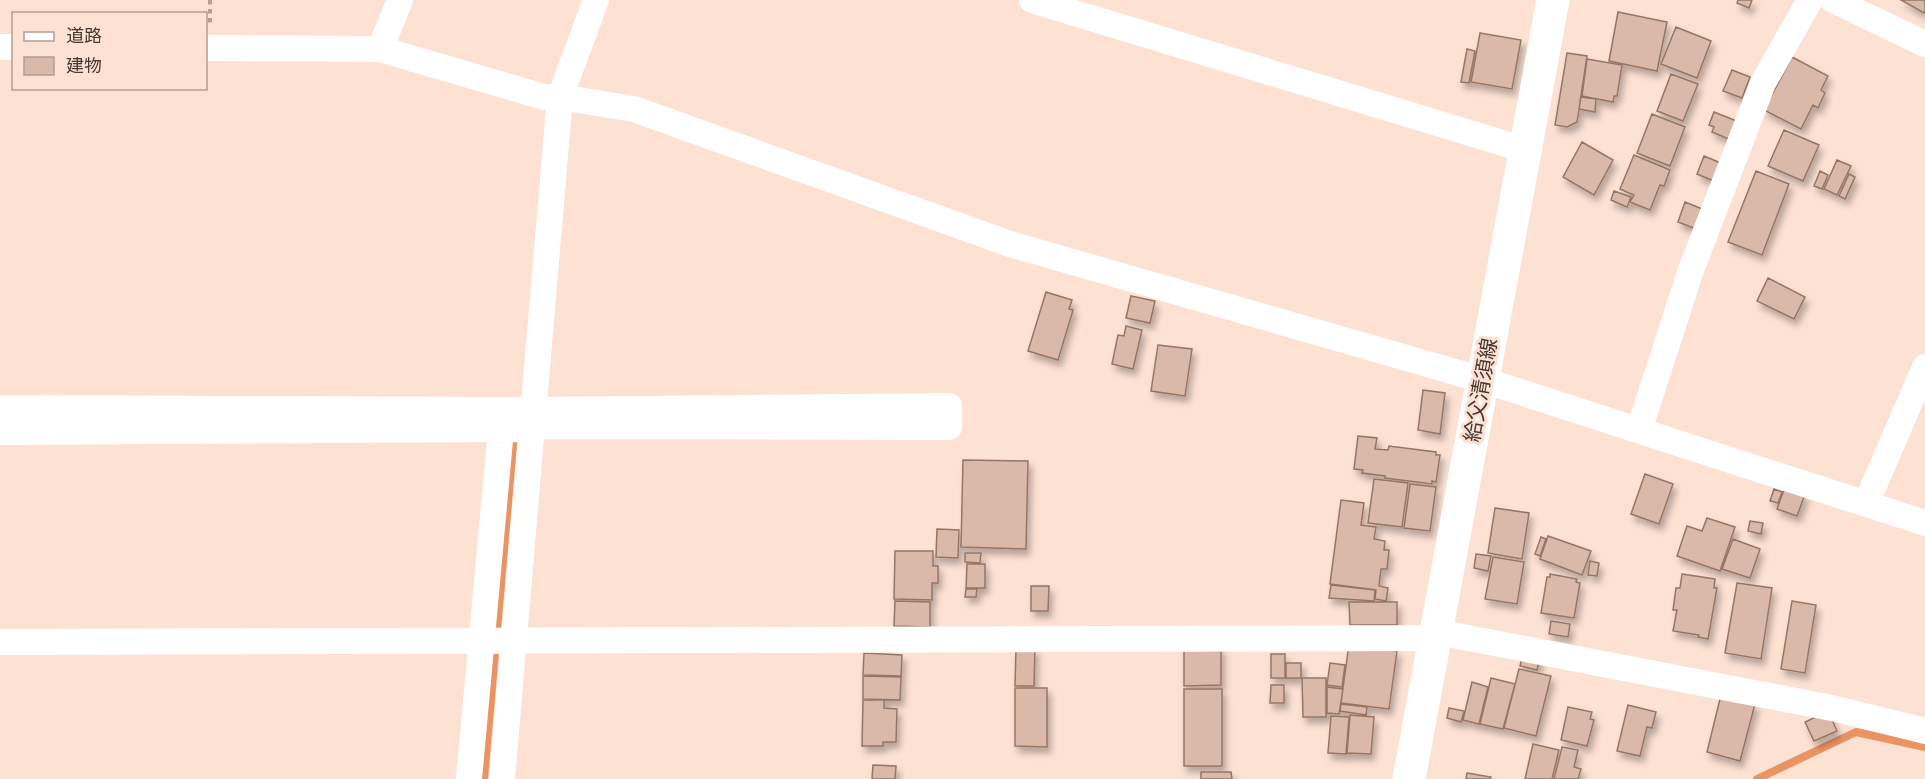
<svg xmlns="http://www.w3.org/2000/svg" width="1925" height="779" viewBox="0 0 1925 779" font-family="'Exo 2','Noto Sans JP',sans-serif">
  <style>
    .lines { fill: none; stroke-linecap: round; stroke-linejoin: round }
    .stream { stroke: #ea9464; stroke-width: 8 }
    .building { fill: #dbb9a8; stroke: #957665; stroke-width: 1.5; filter: url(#shadow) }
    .path { stroke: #b59f94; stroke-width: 4; stroke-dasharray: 4.5 4.5; stroke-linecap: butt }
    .minor { stroke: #fff; stroke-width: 26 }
    .secondary { stroke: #fff; stroke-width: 33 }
    .labels { text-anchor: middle; stroke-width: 6; stroke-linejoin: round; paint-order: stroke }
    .street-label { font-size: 21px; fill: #453830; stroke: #fde1d3 }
  </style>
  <defs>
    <filter id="shadow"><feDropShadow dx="3.5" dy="6" stdDeviation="3" flood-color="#0004"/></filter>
  </defs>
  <rect width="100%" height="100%" fill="#fde1d3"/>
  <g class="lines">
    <!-- stream -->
    <path class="stream" d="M484,779l30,-345
      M1757,779l99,-47 69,15"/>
  </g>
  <!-- building -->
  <path class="building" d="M1738,0h14l-3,8 -12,-5z
    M1901,0h24v11l-1,2z
    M1618,12l49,10 -10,49 -48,-10z
    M1676,27l35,14 -14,37 -36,-14z
    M1480,33l41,7 -9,49 -41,-7z
    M1467,49l8,2 -6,32 -8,-1z
    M1567,53l20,3 -10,66 -10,5 -12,-2z
    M1792,57l36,19 -7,14 4,3 -7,15 -5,-3 -12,24 -37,-19z
    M1587,59l35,6 -5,31h-3l-1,6 -31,-6z
    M1732,70l18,7 -8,21 -19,-7z
    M1671,74l27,10 -15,37 -26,-10z
    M1581,97l15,2 -1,13 -16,-3z
    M1714,112l25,10 -8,18 -19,-8 2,-5 -5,-2z
    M1652,114l33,13 -15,39 -33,-13z
    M1784,130l35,15 -16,36 -35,-15z
    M1582,142l31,18 -19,35 -31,-18z
    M1634,155l36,15 -6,16 -4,-1 -10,25 -20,-8 4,-7 -14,-6z
    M1704,156l19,8 -7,18 -19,-8z
    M1837,160l14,6 -14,29 -13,-6z
    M1756,171l33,13 -27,71 -34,-13z
    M1820,171l8,4 -6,14 -8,-3z
    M1849,174l6,3 -10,22 -6,-3z
    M1614,191l17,6 -4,10 -16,-7z
    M1685,202l22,9 -8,19 -21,-8z
    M1768,278l37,19 -11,22 -37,-18z
    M1046,292l26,8 -3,9 4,1 -15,50 -30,-9z
    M1131,296l24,5 -5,22 -24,-5z
    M1126,326l16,4 -9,39 -21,-5 6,-29 6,1z
    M1158,345l34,4 -7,47 -34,-5z
    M1423,390l22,3 -5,41 -22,-4z
    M1358,436l19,2 -2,11 13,1 1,-4 47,6v3h4l-4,27 -4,-1v3l-47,-6v-2l-23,-3 1,-3 -9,-1z
    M963,460l65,1 -2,88 -65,-2z
    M1645,474l28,10 -14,40 -28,-10z
    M1374,479l34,4 -6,44 -34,-4z
    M1410,484l26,3 -6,44 -26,-3z
    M1785,487l20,7 -8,22 -20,-7z
    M1774,489l8,3 -4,11 -8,-2z
    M1341,500l23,3 -3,22 15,2 -2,12 11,2 -1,9h5l-2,19h-6l-2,17 9,2 -2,13 -11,-2 1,-9 -46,-6z
    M1495,508l34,5 -7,46 -34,-6z
    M1707,518l28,9 -15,44 -43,-15 10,-30 15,5z
    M1750,521l13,2 -2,11 -13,-3z
    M937,529l22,1 -1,28 -22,-1z
    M1548,536l43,15 -9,24 -42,-16z
    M1541,537l5,2 -6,17 -5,-2z
    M1733,539l27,10 -10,29 -28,-9z
    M895,551h38v15h5v17h-6v17l-38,-1z
    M965,553h16l-1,10 -15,-1z
    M1476,554l15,2 -3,15 -14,-3z
    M1493,557l31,5 -7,42 -32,-5z
    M1590,561l9,2 -2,13 -9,-1z
    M967,564h18v24h-19z
    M1550,574l27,5 -1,3 4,1 -6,35 -33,-5 6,-36h3z
    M1682,574l33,5 -1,9h3l-9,51 -10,-2 1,-2 -26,-4 4,-21h-4l3,-22h4z
    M1737,583l35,5 -11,71 -36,-6z
    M1331,585l44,5 -1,11 -45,-3z
    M1031,586h18l-1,25h-17z
    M966,589h11l-1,8h-11z
    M895,601l35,1v25l-36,-1z
    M1792,601l24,4 -11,68 -24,-4z
    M1349,602h48v23h-47z
    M1551,621l19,3 -2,13 -19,-3z
    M1349,644l48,7 -8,58 -48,-6z
    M1184,647h37v38l-37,1z
    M1016,648l19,1 -1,37h-19z
    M864,653l38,2 -1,21 -38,-1z
    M1523,653l17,4 -3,13 -17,-4z
    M1271,654h14v24h-14z
    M1286,663h15v15h-15z
    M1330,663l15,2 -3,22 -15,-2z
    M1519,669l32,7 -15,60 -32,-8z
    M863,676l38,1 -1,23 -37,-1z
    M1302,678h24v39h-23z
    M1491,678l24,6 -12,45 -23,-5z
    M1472,682l16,5 -9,37 -16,-4z
    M1271,685h13v18h-14z
    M1327,687l16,2 -4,25 -12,-1z
    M1015,688h32v59l-32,-1z
    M1184,689h38v77h-38z
    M1721,695l34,9 -15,57 -33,-9z
    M863,700h21v8l13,1 -1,33h-13v4h-21z
    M1341,704l26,3 -1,8 -26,-4z
    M1628,705l28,7 -4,16 -5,-1 -7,29 -23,-5z
    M1568,707l24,5 -2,7 4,1 -7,26 -26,-6z
    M1449,708l15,3 -3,11 -14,-4z
    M1828,711l9,20 -23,10 -9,-19z
    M1350,715l24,2 -3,37 -24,-1z
    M1331,716l18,1 -3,37 -18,-1z
    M1533,744l26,6 -7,29h-27z
    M1562,747l16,3 -4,17 7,2 -3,10h-24z
    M873,765l23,1 -1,13h-23z
    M1201,772h30l1,7h-31z
    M1467,773l24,4 -1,2h-24z"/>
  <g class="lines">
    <!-- path -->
    <path class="path" d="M210,0v23"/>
    <!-- minor -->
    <path class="minor" d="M1032,0l494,150
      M1833,0l92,44
      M0,47h14
      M206,48l174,1 164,48h16l74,12 376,135 473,136 442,143
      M380,49l20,-49
      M0,408l534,2 415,-4v21l-417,-1
      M1639,430l52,-160 72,-187 47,-83
      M0,432l532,-3
      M1866,504l59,-137
      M1437,632l395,76 93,23
      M0,642l1435,-4
      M469,779l32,-350
      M502,779l58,-682 36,-97"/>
    <!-- secondary -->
    <path class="secondary" d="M1409,779l144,-779"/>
  </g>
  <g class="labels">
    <!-- street labels -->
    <g class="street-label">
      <text transform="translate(1481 390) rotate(-80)" y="7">給父清須線</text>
    </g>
  </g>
  <!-- legend -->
  <rect x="12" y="12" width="195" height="78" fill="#fde1d3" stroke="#b39d92" stroke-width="1.5"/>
  <rect x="24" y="32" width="30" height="9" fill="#ffffff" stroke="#b39d92" stroke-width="1.5"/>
  <text x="66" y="42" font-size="18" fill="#453830">道路</text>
  <rect x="24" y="57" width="30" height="18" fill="#dbb9a8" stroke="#b39d92" stroke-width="1.5"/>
  <text x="66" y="72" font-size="18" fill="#453830">建物</text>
</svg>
